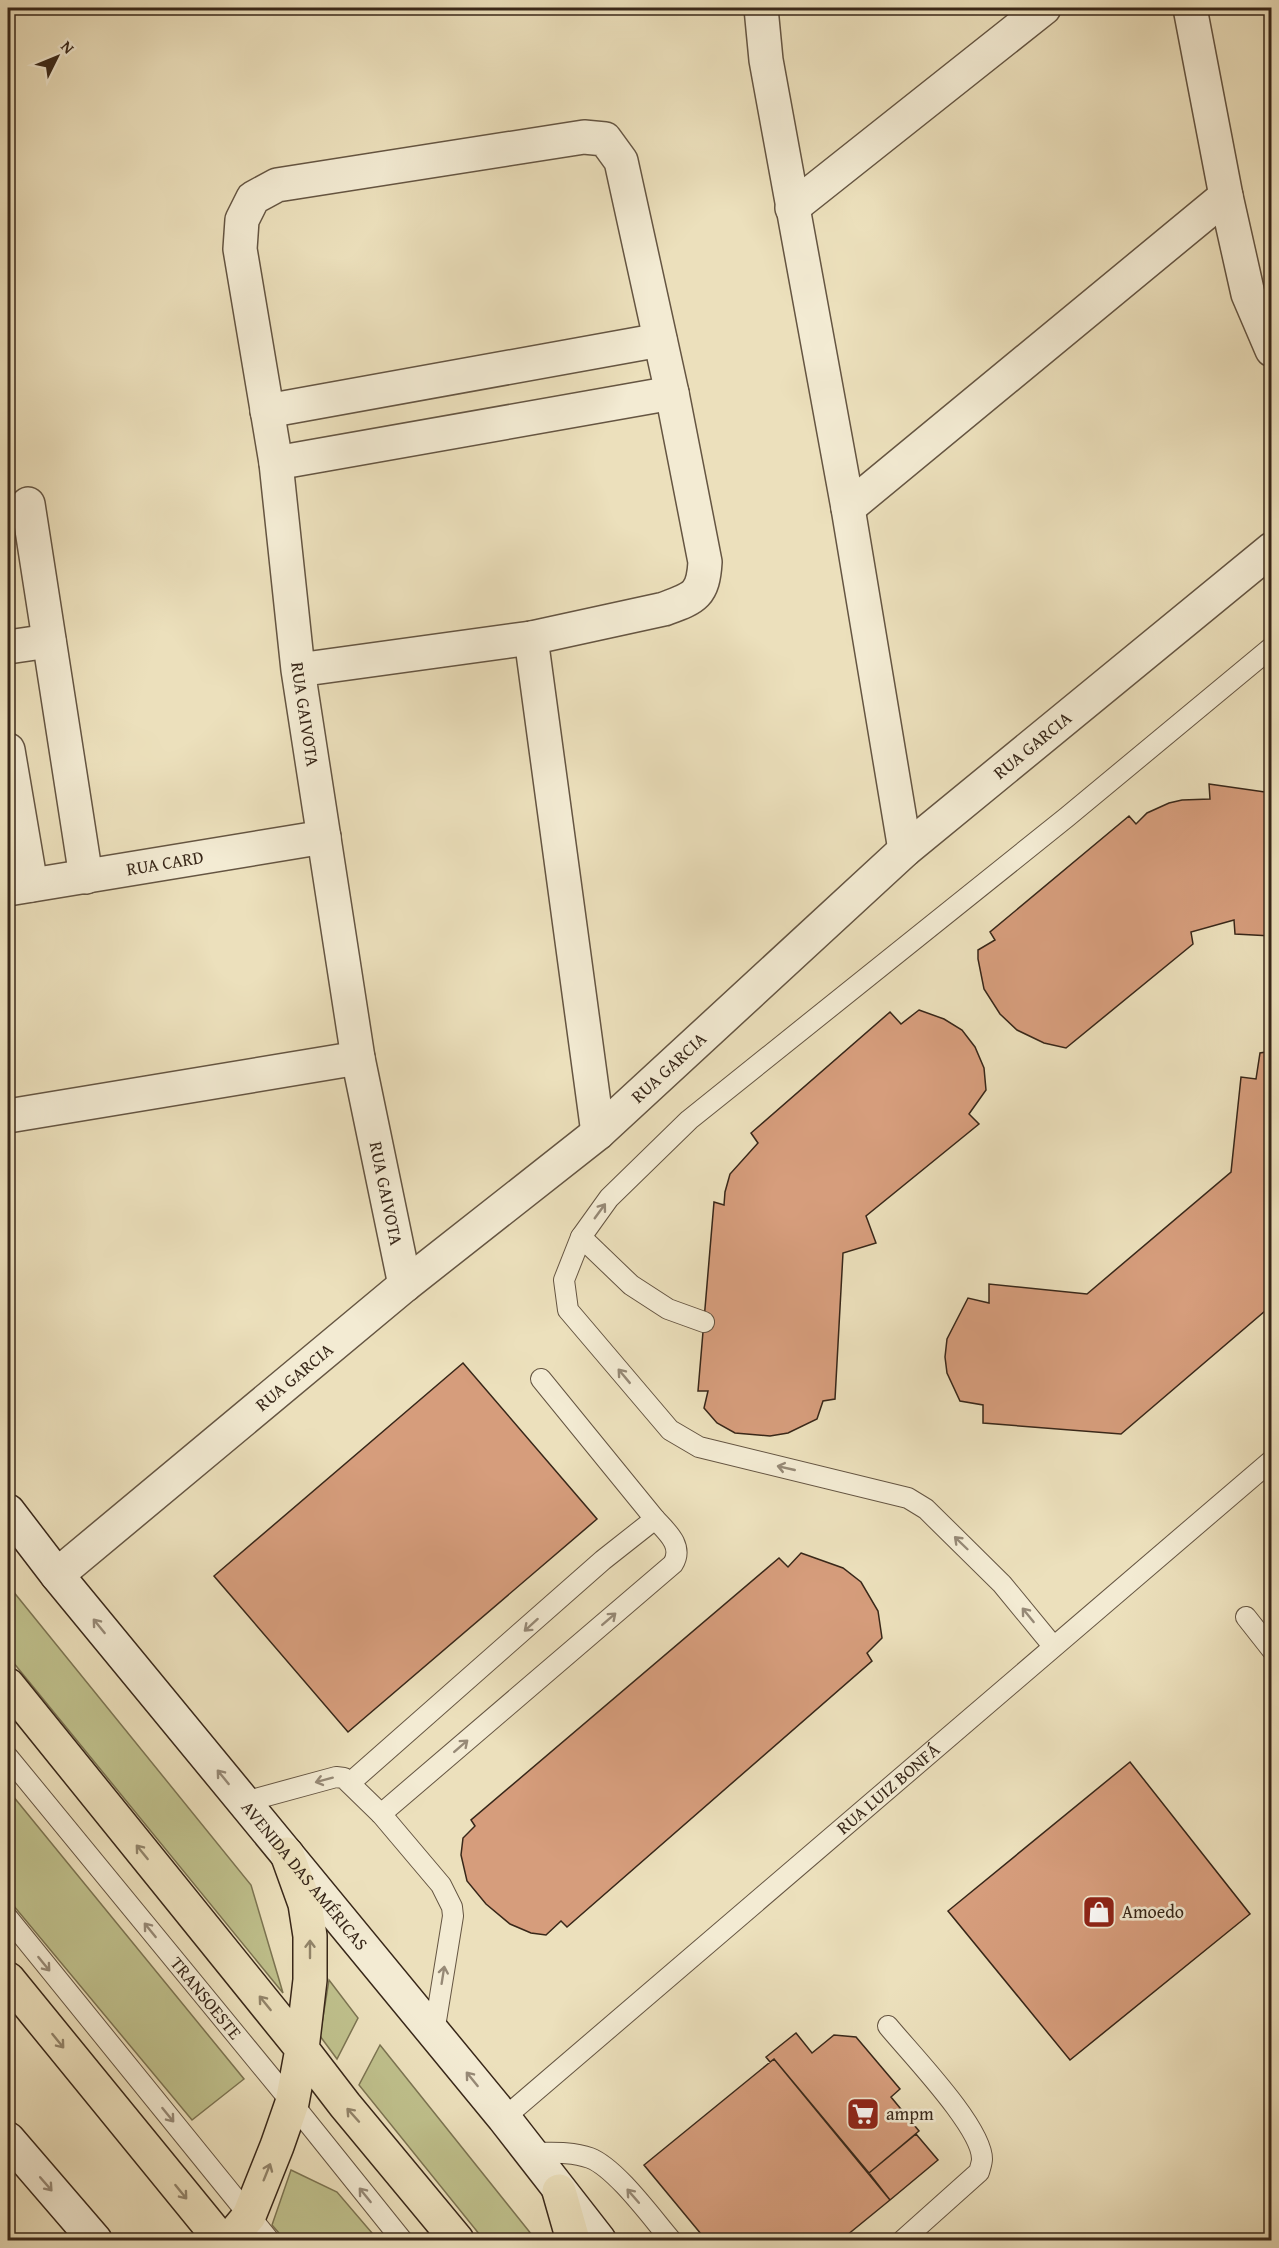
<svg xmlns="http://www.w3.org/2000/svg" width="1279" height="2248" viewBox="0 0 1279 2248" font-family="'Gentium Book Plus',serif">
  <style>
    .green { fill: #bfc08c; stroke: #7c7452; stroke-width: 1.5 }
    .building { fill: #d69d7c; stroke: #382719; stroke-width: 1.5 }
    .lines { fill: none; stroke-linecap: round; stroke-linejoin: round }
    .lane-casing { stroke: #655542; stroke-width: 22 }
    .street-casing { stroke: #655542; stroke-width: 36 }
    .secondary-casing { stroke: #382719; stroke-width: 36 }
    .highway-casing { stroke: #382719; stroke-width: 36 }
    .lane { stroke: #f3ebd3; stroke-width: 20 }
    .street { stroke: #f3ebd3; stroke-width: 33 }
    .secondary { stroke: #f3ebd3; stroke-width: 33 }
    .highway { stroke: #ece0bc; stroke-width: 33 }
    .oneway { stroke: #968976 }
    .oneway2 { stroke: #92846a }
    .labels { text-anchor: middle; stroke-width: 5; stroke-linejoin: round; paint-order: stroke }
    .street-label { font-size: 18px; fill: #382719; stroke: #f3ebd3 }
    .poi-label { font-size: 18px; fill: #382719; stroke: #f3ebd3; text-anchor: start }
  </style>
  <rect width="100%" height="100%" fill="#ece0bc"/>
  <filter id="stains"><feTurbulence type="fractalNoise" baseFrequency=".00333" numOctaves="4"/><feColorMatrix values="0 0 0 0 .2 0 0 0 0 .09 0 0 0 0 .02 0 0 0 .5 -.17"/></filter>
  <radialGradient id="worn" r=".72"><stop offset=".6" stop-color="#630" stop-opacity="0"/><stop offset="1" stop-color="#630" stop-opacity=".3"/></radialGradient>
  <!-- green -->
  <path class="green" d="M8,1585l243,300 32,108 -275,-337z
    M8,1790l236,289 -52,41 -184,-221z
    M329,1980l29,38 -21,41 -17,-23z
    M380,2045l156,195h-52l-125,-155z
    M291,2170l46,22 41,48h-93l-13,-15z"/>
  <!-- building -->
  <path class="building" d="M1209,784l63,9v143l-37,-2 -1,-14 -43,12 2,12 -127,104 -22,-5 -27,-13 -17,-16 -16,-25 -6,-30v-9l17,-10 -5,-8 139,-116 7,8 11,-11 22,-10 13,-3 28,-1z
    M919,1010l25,9 18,11 13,17 9,21 2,22 -17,24 10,10 -113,92 10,27 -33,10 -8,146 -12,2 -6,18 -29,14 -18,3 -35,-3 -18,-10 -13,-15 4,-17h-10l16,-189 10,3 1,-13 5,-18 28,-31 -7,-10 139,-121 11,12z
    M1272,1051v254l-151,129 -138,-11v-18l-23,-4 -13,-28 -2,-16 2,-18 21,-41 21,5v-19l98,10 144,-122 10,-95 15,2 4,-26z
    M463,1363l134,156 -249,213 -134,-156z
    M801,1553l42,15 18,14 17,29 4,27 -15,15 5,8 -305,266 -6,-6 -15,14 -15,-2 -21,-9 -24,-20 -19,-23 -6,-26 2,-17 12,-12 -4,-6 308,-262 9,9z
    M1130,1762l120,152 -180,146 -122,-149z
    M796,2033l16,20 22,-18 22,2 44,52 -9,8 28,34 -50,42 -95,-114 -4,3 -4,-5z
    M774,2059l116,141 -49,40h-135l-62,-75z
    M916,2134l22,26 -48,40 -21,-27z"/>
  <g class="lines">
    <!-- lane casing -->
    <g class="lane-casing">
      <g id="lane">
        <path d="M581,1237l50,48 37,24 36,13"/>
        <path d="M541,1379l114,140"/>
        <path d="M1246,1617l26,33"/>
        <path d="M1053,1646l-51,-62 -76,-75 -18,-11 -209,-51 -29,-17 -102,-120 -4,-30 17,-43 28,-39 80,-78 378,-303 205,-170"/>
        <path id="s1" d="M8,1757l284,346 110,137"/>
        <path d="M351,1782l252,-222 52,-41c12,13 29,27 18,45l-292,250"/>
        <path d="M244,1802l92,-25 8,1 37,36 60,71 11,22 1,9 -19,117"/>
        <path d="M8,1918l261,322"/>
        <path d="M888,2026c22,27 94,101 94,133 0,4 -2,9 -3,13l-76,68"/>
        <path id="s2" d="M504,2118l768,-658"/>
        <path d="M530,2153c20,0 41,-2 60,5 26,10 62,60 81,82"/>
      </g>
    </g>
    <!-- street casing -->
    <g class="street-casing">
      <g id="street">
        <path d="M761,8l5,52 82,448 57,342"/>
        <path d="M1190,8l36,188 22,98 24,56"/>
        <path d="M792,208l252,-200"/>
        <path d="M267,411l393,-71"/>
        <path d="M276,463l396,-70"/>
        <path d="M28,504l58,373"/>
        <path d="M848,508l378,-312"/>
        <path d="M531,638l67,495"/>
        <path d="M8,647l41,-6"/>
        <path id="s3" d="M298,670l233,-32 133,-29c30,-11 39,-13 41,-47l-33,-169 -51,-232 -16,-22 -21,-2 -307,48 -24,13 -11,22 -2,29 36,214 22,207 60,388 47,227"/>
        <path d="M8,750l23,135"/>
        <path id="s4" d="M8,889l316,-52"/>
        <path d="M8,1116l350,-58"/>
        <path id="s5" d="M57,1575l348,-290 193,-152 307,-283 367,-301"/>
      </g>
    </g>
    <!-- secondary casing -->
    <g class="secondary-casing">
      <g id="secondary">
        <path id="s6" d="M8,1511l49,64 447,543 95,122"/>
        <path d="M8,2139l87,101"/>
      </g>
    </g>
    <!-- highway casing -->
    <g class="highway-casing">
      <path id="highway" d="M8,1685l294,364 43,56 112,135
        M8,1979l213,261
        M559,2191l14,49
        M229,2240l20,-24 28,-70 15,-43 10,-54 8,-69v-44l-5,-32 -18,-50"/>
    </g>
    <!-- lane -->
    <use href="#lane" class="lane"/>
    <!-- street -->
    <use href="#street" class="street"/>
    <!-- secondary -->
    <use href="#secondary" class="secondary"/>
    <!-- highway -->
    <use href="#highway" class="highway"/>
  </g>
  <!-- one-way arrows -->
  <defs><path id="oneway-shaft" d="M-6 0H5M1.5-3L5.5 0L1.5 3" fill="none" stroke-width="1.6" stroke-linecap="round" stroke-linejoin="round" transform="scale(1.5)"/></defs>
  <g class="oneway">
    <use href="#oneway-shaft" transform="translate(600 1211) rotate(-54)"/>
    <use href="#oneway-shaft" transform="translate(624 1376) rotate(-130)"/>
    <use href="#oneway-shaft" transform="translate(786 1468) rotate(-167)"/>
    <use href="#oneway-shaft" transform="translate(961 1543) rotate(-136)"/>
    <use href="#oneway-shaft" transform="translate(1028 1615) rotate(-129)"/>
    <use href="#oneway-shaft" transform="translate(609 1619) rotate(-41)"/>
    <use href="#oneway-shaft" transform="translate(531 1625) rotate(138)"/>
    <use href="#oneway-shaft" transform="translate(99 1626) rotate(-129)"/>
    <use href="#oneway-shaft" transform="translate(461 1746) rotate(-41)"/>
    <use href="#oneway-shaft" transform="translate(223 1777) rotate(-129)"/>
    <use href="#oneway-shaft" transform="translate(324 1780) rotate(165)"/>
    <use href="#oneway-shaft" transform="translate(150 1930) rotate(-129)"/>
    <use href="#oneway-shaft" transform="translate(44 1964) rotate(51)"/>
    <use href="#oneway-shaft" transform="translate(443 1975) rotate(-81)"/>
    <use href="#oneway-shaft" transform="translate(472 2079) rotate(-129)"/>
    <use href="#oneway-shaft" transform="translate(168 2115) rotate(51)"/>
    <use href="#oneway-shaft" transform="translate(46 2184) rotate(49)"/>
    <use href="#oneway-shaft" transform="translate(365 2195) rotate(-129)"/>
    <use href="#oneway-shaft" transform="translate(633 2196) rotate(-131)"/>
  </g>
  <g class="oneway2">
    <use href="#oneway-shaft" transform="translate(142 1852) rotate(-129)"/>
    <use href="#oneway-shaft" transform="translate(310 1949) rotate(-90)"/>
    <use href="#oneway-shaft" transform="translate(265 2003) rotate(-129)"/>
    <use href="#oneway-shaft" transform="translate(58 2041) rotate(51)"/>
    <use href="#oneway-shaft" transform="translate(353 2115) rotate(-132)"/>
    <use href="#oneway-shaft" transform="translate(267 2172) rotate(-68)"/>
    <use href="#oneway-shaft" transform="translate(181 2192) rotate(51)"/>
  </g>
  <!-- icons -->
  <defs>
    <g id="shop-square" transform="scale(1.725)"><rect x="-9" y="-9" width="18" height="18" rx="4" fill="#8f2418" stroke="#f3ebd3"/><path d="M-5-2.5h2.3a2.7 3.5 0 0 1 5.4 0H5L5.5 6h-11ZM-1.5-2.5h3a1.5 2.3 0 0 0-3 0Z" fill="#fff"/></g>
    <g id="supermarket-square" transform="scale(1.725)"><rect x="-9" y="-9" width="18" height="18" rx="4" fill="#8f2418" stroke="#f3ebd3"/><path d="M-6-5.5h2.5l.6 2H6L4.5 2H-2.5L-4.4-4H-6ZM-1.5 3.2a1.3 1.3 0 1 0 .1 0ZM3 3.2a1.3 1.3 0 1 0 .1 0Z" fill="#fff"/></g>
  </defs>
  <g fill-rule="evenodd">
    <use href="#shop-square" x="1099" y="1912"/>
    <use href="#supermarket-square" x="863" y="2114"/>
  </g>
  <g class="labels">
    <!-- street labels -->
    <g class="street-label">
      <text dy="6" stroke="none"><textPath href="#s3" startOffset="1760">RUA GAIVOTA</textPath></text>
      <text dy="6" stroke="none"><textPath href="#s5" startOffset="1281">RUA GARCIA</textPath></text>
      <text dy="6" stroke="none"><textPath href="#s4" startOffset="159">RUA CARD</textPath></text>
      <text dy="6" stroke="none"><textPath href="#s5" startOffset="795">RUA GARCIA</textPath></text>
      <text dy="6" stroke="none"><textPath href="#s3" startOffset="2246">RUA GAIVOTA</textPath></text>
      <text dy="6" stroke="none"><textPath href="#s5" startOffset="309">RUA GARCIA</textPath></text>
      <text dy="6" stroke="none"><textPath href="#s2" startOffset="506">RUA LUIZ BONFÁ</textPath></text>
      <text dy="6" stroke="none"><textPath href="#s6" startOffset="470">AVENIDA DAS AMÉRICAS</textPath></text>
      <text dy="6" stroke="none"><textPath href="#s1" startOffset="312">TRANSOESTE</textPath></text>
    </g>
    <!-- poi labels -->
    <g class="poi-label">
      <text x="1122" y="1918">Amoedo</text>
      <text x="886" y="2120">ampm</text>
    </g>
  </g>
  <!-- margin -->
  <rect width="1279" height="2248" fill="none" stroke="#ece0bc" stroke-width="30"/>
  <rect x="9" y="9" width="1261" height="2230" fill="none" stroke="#382719" stroke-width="3"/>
  <rect x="15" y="15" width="1249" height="2218" fill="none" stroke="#382719" stroke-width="1.5"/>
  <!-- north arrow -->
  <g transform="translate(57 57) rotate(47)" stroke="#f3ebd3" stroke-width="4.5" paint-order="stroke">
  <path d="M0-4.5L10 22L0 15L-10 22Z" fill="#382719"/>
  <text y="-9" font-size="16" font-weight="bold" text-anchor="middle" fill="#382719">N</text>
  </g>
  <rect width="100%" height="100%" filter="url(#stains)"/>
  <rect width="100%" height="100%" fill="url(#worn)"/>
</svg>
